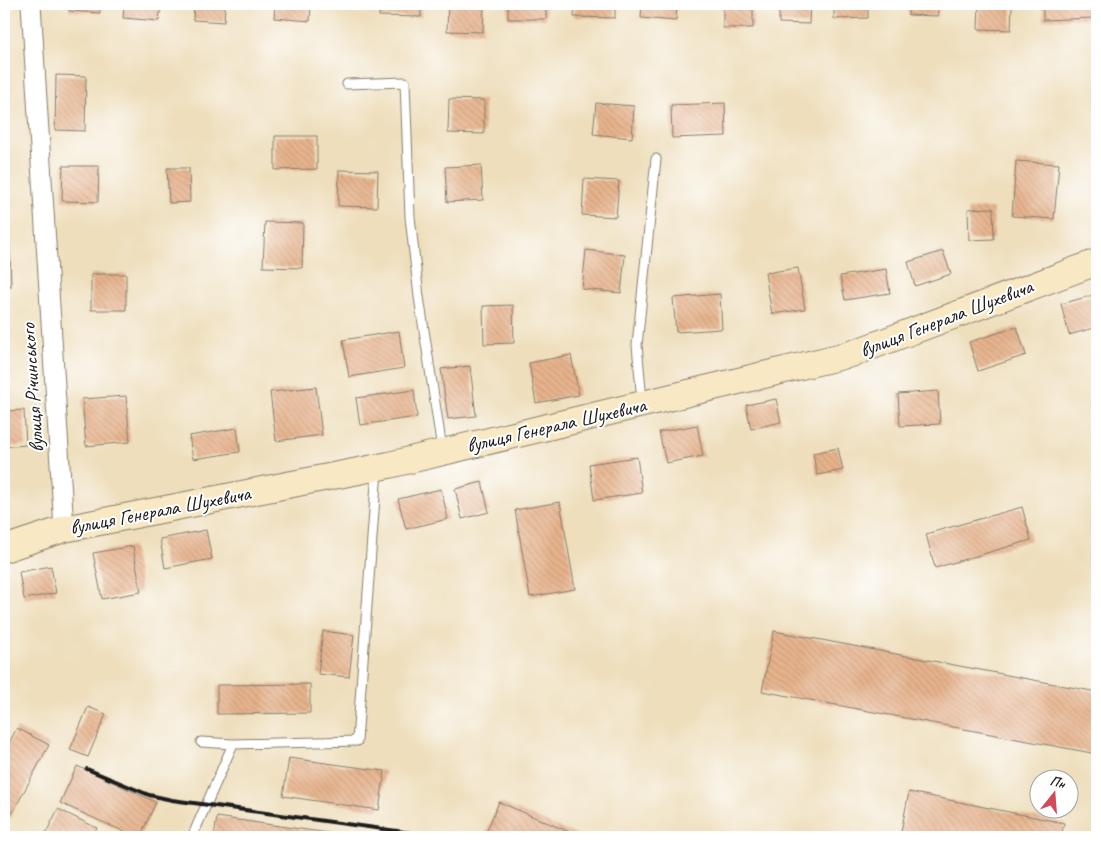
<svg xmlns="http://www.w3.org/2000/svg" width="1101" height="841" viewBox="0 0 1101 841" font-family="Caveat,sans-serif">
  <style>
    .building { fill: url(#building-back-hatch) }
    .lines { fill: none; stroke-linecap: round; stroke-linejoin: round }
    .lane-casing { stroke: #857d6c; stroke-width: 11 }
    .street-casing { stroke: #857d6c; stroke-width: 21 }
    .secondary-casing { stroke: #857d6c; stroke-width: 28 }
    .lane { stroke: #fff; stroke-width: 9 }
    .street { stroke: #fff; stroke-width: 19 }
    .secondary { stroke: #f8e8c3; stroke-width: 26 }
    .rail { stroke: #1c1c1c; stroke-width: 4 }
    .labels { text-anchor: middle; stroke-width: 4; stroke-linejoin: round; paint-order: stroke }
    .street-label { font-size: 21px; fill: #1c1c1c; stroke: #fff }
  </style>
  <defs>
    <pattern id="building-back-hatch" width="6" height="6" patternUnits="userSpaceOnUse" patternTransform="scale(1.25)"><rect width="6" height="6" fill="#e7b48d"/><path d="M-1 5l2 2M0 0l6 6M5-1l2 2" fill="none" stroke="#c69a79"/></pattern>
  </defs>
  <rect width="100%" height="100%" fill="#fff"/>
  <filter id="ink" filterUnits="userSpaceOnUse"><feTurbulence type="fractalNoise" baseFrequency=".02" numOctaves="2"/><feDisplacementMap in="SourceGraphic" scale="10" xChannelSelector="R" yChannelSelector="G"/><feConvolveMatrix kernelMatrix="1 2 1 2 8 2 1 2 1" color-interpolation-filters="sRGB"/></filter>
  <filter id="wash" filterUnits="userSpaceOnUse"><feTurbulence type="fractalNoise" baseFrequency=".0096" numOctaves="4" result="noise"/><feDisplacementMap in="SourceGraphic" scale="20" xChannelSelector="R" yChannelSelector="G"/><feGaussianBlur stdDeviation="1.12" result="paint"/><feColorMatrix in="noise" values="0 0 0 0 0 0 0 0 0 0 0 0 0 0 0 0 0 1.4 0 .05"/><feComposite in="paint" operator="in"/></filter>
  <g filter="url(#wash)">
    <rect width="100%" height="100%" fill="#eedebc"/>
    <g id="blocks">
      <!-- building -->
      <path class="building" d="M70,4h30v9l-31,-2z
        M124,4h37l-2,17 -36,-3z
        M194,4h31l-1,18 -31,-2z
        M275,4h36l-1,17 -36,-3z
        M380,4h41v13l-42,-1z
        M448,4h36l-1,28 -36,-1z
        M508,4h38v15h-38z
        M575,4h40v14l-41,-1z
        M642,4h35l-1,17 -35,-3z
        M723,4h30v24h-30z
        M779,4h31l-1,20 -30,-1z
        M834,4h34v14l-34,1z
        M908,4h30v12l-30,-1z
        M979,4h33l-1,26 -33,-1z
        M1043,4h50l1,14 -51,2z
        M56,75l30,1 -1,55 -30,-1z
        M449,99l35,1v34l-36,-1z
        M596,103l38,3 -2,32 -39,-4z
        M725,103l1,33 -54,2 -1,-33z
        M275,136h42v33l-42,1z
        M4,148h2l1,40h-3z
        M1016,161l43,3 -5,55 -42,-3z
        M481,165l2,35 -36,2 -2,-35z
        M63,166h36l-1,36 -36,-1z
        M167,168h22l1,34 -21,1z
        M339,170l39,1 -1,36 -39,-1z
        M584,179l35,2 -3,36 -34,-2z
        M993,208l1,31 -25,1 -1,-31z
        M265,222l38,1 -1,45 -39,-1z
        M4,228h5l2,58h-7z
        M586,250l39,5 -4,38 -39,-4z
        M943,251l8,23 -36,12 -7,-24z
        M798,268l7,41 -33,5 -7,-41z
        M886,269l4,24 -45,7 -5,-24z
        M91,274h35v36h-35z
        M720,294l2,35 -46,3 -3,-34z
        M1097,294v33l-28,8 -8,-31z
        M513,305l1,38 -30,1 -1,-38z
        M1017,327l9,28 -48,16 -9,-29z
        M399,331l5,37 -55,9 -6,-37z
        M571,355l8,40 -43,8 -7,-40z
        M470,366l6,50 -28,3 -7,-50z
        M316,387l6,48 -46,6 -6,-49z
        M414,390l3,27 -57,8 -4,-27z
        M938,391l2,33 -40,2 -2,-32z
        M126,396l4,46 -44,4 -4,-47z
        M776,399l5,23 -30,7 -5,-24z
        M24,410l2,35 -22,2v-36z
        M697,425l6,31 -37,7 -7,-31z
        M237,428l3,24 -47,7 -4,-23z
        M838,448l5,22 -26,5 -4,-22z
        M637,457l5,36 -48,7 -5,-36z
        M482,482l7,30 -27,7 -7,-30z
        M441,489l7,30 -42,10 -8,-30z
        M560,502l15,87 -45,8 -15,-87z
        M1022,507l9,33 -96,28 -9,-34z
        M206,530l6,29 -47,9 -5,-29z
        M133,546l8,46 -39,7 -9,-46z
        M51,566l5,27 -32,6 -5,-27z
        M323,631l31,4 -5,42 -31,-3z
        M774,631l323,61v62l-335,-63z
        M310,684v29l-93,1v-29z
        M88,707l18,7 -18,43 -18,-7z
        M17,728l32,17 -43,80 -2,-1v-72z
        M289,758l96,13 -6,39 -96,-14z
        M77,766l79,36 -16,35h-4l-76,-34z
        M909,792l155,31 -3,14h-161z
        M499,802l82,35h-97z
        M58,809l39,19 -5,9h-48z
        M217,817l132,19v1h-135z"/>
    </g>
  </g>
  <g filter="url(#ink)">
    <use href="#blocks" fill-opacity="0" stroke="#857d6c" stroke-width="1"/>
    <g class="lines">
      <!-- lane casing -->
      <g class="lane-casing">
        <path id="lane" d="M347,84l58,-2 5,135 9,80 23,152
          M642,401l-5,-56 19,-186
          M201,742l32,2
          M192,837l41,-93 124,-3 20,-271"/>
      </g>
      <!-- street casing -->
      <g class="street-casing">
        <path id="street" d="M31,4l33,525"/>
      </g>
      <!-- secondary casing -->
      <g class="secondary-casing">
        <path id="secondary" d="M4,549l60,-20 325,-64 462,-111 246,-92"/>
      </g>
      <!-- lane -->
      <use href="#lane" class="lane"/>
      <!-- street -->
      <use href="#street" class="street"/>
      <!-- secondary -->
      <use href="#secondary" class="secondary"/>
      <!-- rail -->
      <path class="rail" d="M87,769l62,26 23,5 247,34 14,3"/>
    </g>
  </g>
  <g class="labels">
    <!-- street labels -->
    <g class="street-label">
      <text transform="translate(946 318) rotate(-21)" y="7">вулиця Генерала Шухевича</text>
      <text transform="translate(32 388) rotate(-94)" y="7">вулиця Річинського</text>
      <text transform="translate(556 425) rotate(-13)" y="7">вулиця Генерала Шухевича</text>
      <text transform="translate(160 510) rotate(-11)" y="7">вулиця Генерала Шухевича</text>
    </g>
  </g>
  <!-- margin -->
  <rect width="1101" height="841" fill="none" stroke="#fff" stroke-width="20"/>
  <!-- north arrow -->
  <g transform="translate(1054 794) rotate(17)"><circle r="24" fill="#ffffff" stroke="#a4a4a4"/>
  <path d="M0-4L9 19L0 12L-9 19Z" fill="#d1495b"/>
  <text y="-8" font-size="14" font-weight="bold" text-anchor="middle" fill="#1c1c1c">Пн</text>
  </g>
</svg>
